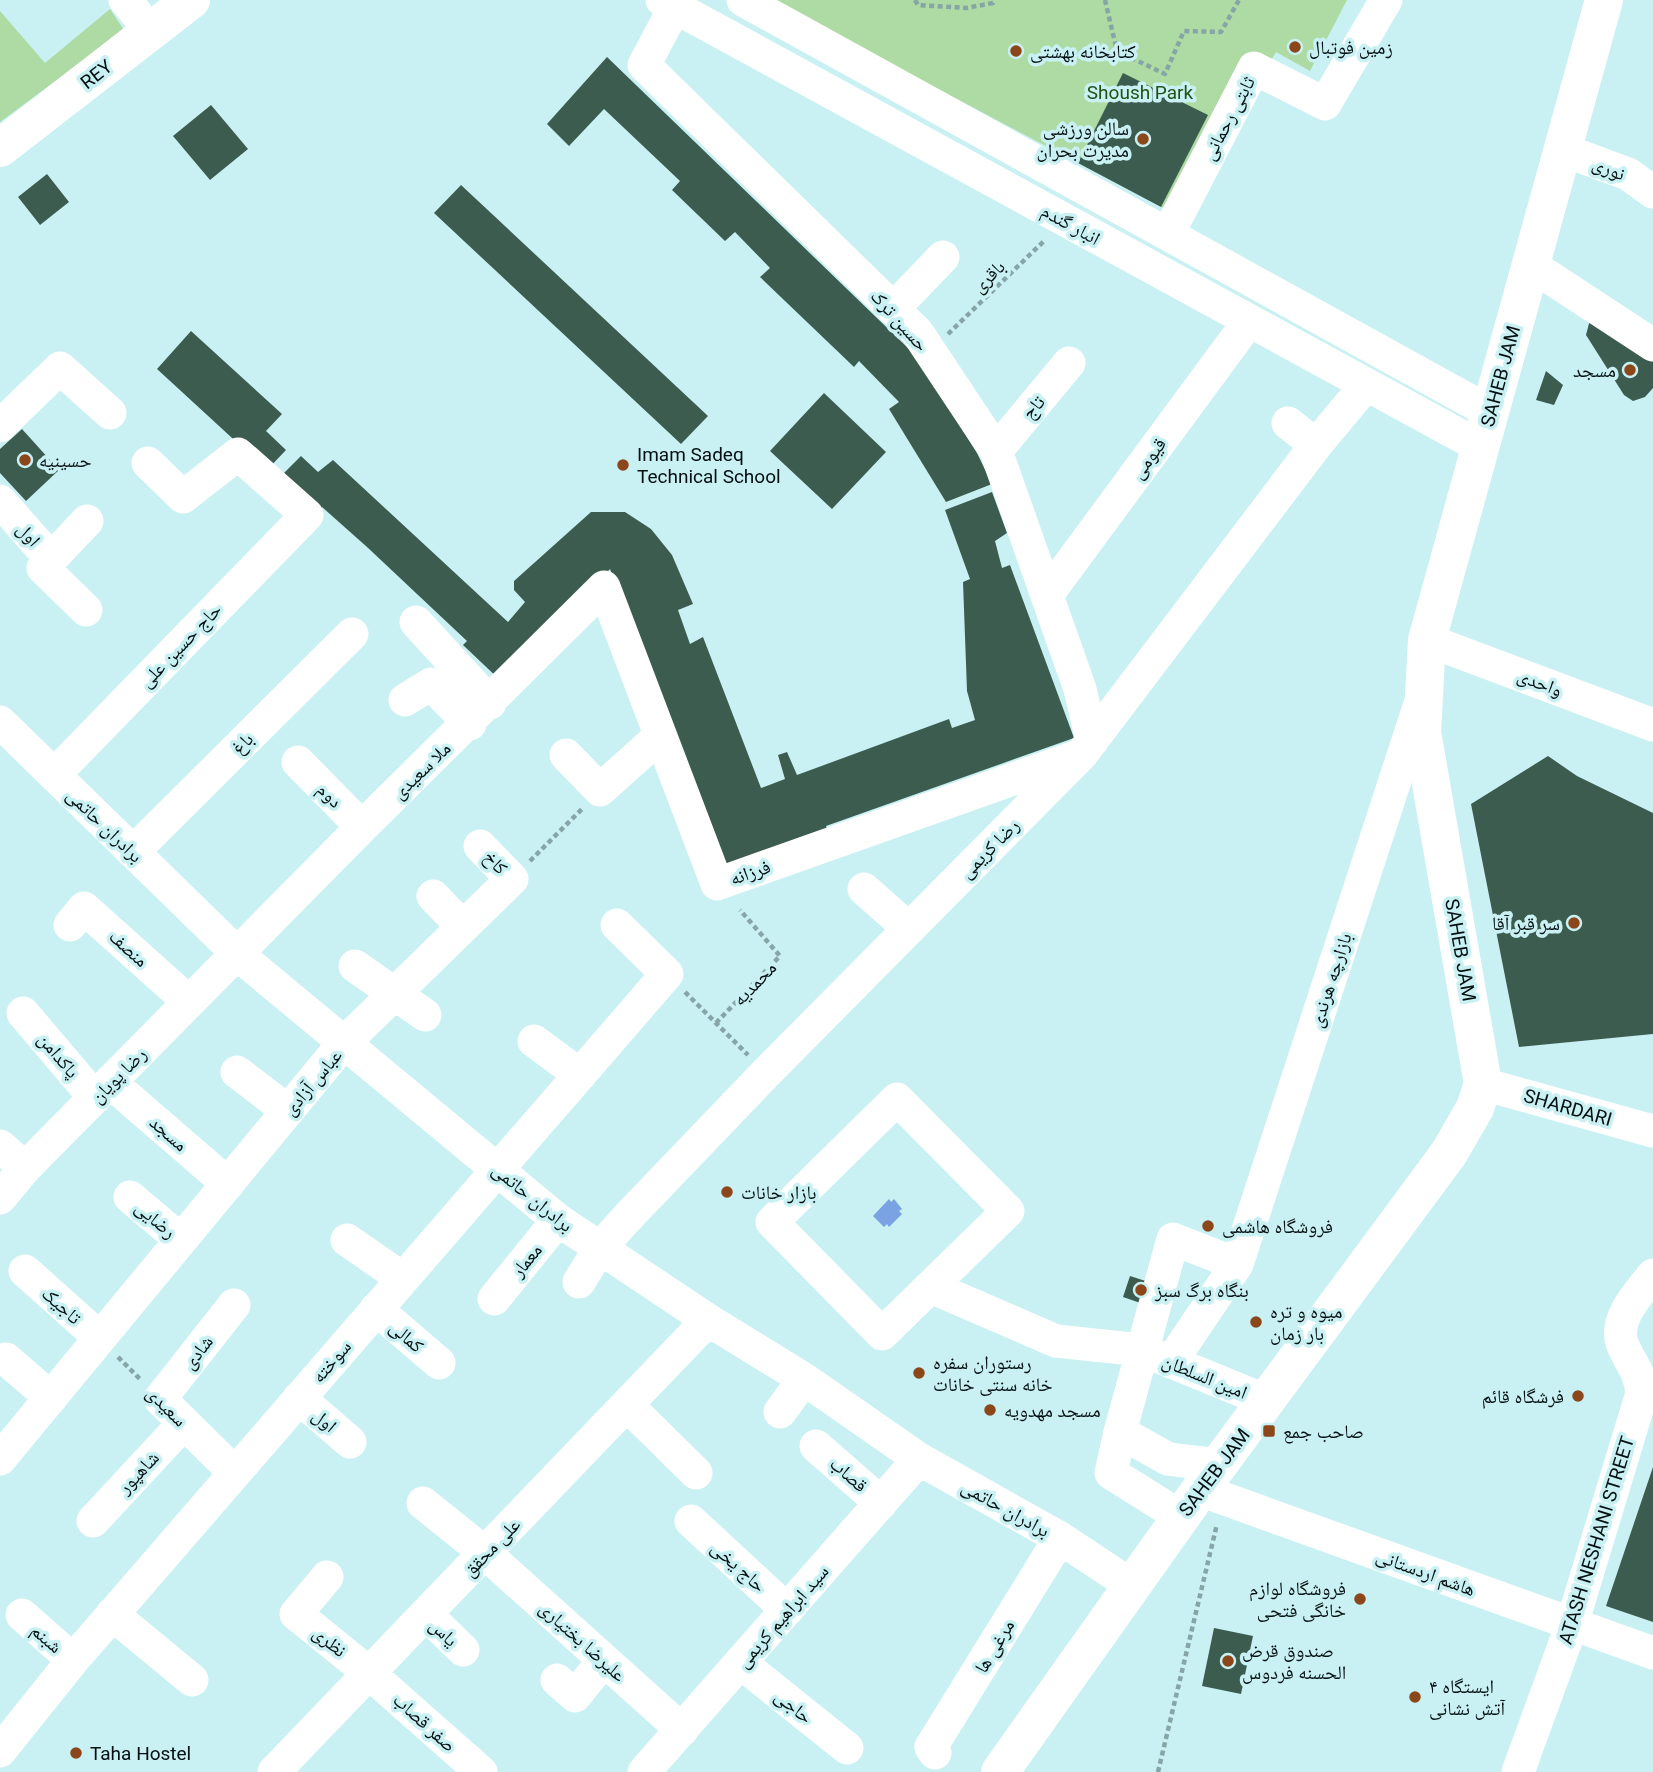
<svg xmlns="http://www.w3.org/2000/svg" width="1653" height="1772" viewBox="0 0 1653 1772" font-family="Roboto,'Noto Naskh Arabic',sans-serif">
  <style>
    .green { fill: #aedaa3 }
    .water { fill: #79a3e2 }
    .building { fill: #3d5c50 }
    .lines { fill: none; stroke-linecap: round; stroke-linejoin: round }
    .path { stroke: #86a5a7; stroke-width: 4.5; stroke-dasharray: 5 3.5; stroke-linecap: butt }
    .minor { stroke: #fff; stroke-width: 33 }
    .major { stroke: #fff; stroke-width: 38 }
    .poi-dot { fill: #8b471a; stroke: #c9f1f3; stroke-width: 2.5 }
    .labels { text-anchor: middle; stroke-width: 7; stroke-linejoin: round; paint-order: stroke }
    .poi-label { font-size: 19px; fill: #020e0f; stroke: #c9f1f3; text-anchor: start }
    .street-label { font-size: 19px; fill: #020e0f; stroke: #c9f1f3 }
    .park-label { font-size: 19px; fill: #215213; stroke: #c9f1f3 }
  </style>
  <rect width="100%" height="100%" fill="#c9f1f3"/>
  <!-- green -->
  <path class="green" d="M769,0h578l-37,71 -34,-19 -99,163z
    M110,9l14,21 -124,92v-111l45,52z"/>
  <!-- water -->
  <path class="water" d="M889,1199l2,3 3,-3 8,10 -3,2 3,3 -13,13 -2,-3 -3,3 -11,-11z"/>
  <!-- building -->
  <path class="building" d="M607,57l301,291 19,25 50,80 15,31 -46,18 -57,-93 10,-7 -40,-41 -5,6 -94,-90 10,-9 -35,-36 -10,9 -53,-51 8,-9 -76,-72 -35,37 -22,-22z
    M1123,73l85,42 -47,92 -83,-44z
    M211,105l37,44 -38,31 -37,-44z
    M47,174l22,28 -29,23 -22,-28z
    M461,185l247,231 -27,28 -247,-231z
    M1592,312l61,41v35l-8,9 -12,4 -9,-6 -38,-60z
    M191,331l91,83 -16,17 20,19 -19,20 -110,-101z
    M1546,371l17,14 -9,20 -18,-5z
    M824,393l62,59 -54,57 -62,-58z
    M22,429l37,41 -33,31 -26,-28v-24z
    M301,456l17,16 15,-12 175,162 17,-20 -11,-12v-9l77,-69h34l26,17 21,26 21,49 -15,6 12,34 13,-7 58,151 24,-9 -7,-24 9,-3 10,23 152,-56 3,9 23,-8 -8,-29 -4,-109 7,-3 -25,-69 47,-18 15,41 -12,8 7,27 8,-3 64,173 -248,88 3,9 -107,38 -112,-304 -108,113 -39,-37 4,-4 -100,-94 -45,-40 -4,6 -39,-35z
    M1548,756l29,20 76,37v221l-134,13 -48,-243z
    M1130,1276l28,9 -6,22 -29,-10z
    M1653,1467v155l-47,-16z
    M1214,1628l39,8 -12,58 -39,-8z"/>
  <g class="lines">
    <!-- path -->
    <path class="path" d="M915,0l3,5 48,3 27,-5 1,-3
      M1105,0l12,51 48,23 19,-43 37,1 18,-32
      M948,334l97,-94
      M530,861l53,-53
      M685,992l63,63
      M716,1023l64,-67 -40,-46
      M118,1357l23,23
      M1158,1772l59,-248"/>
    <!-- minor -->
    <path class="minor" d="M125,0l26,31
      M662,0l819,447
      M743,0l747,412
      M675,7l-31,58 273,267 79,119 84,238 12,52
      M1563,150l65,24 25,18
      M1168,234l86,-166 71,36 61,-104
      M1531,265l122,80
      M893,309l50,-52
      M1288,423l28,22
      M0,426l60,-58 50,45
      M996,451l73,-88
      M0,501l51,58 36,-38
      M51,559l-8,9 43,42
      M1047,595l202,-274
      M416,622l74,81
      M1427,640l226,85
      M405,700l26,-16 39,40
      M0,722l242,236 316,262 150,100 96,59 115,80 141,79 71,47
      M566,755l34,35 59,-53
      M298,762l64,65
      M54,775l253,-260 -69,-61 -55,43 -35,-34
      M133,852l219,-218
      M864,889l45,40
      M433,896l30,31
      M70,925l14,-17 105,94
      M355,966l70,49
      M23,1013l72,85
      M534,1041l46,34
      M237,1072l51,39
      M110,1082l118,102
      M1483,1084l170,47
      M897,1099l111,112 -126,123 -110,-112z
      M0,1146l25,22
      M130,1197l51,43
      M0,1198l25,-30 337,-341 242,-240 113,297 364,-129
      M347,1240l55,38
      M1237,1264l183,-560
      M25,1271l75,67
      M579,1282l21,-34 26,-29 140,-146 315,-318 235,-310 50,-60
      M931,1287l125,54 86,9 125,51
      M494,1299l64,-79
      M234,1305l-74,94 75,74
      M376,1309l63,54
      M6,1359l45,39
      M1171,1362l66,-98 -64,-25 -53,193 48,27 51,6
      M299,1398l51,44
      M628,1406l68,67
      M780,1412l24,-33
      M1120,1432l-9,41 70,44
      M816,1446l65,57
      M0,1459l343,-415 169,-165 -32,-33
      M1200,1490l453,163
      M423,1503l62,50 197,177
      M93,1521l91,-98
      M691,1521l96,89
      M327,1577l-31,37 73,59 112,99
      M112,1614l80,66
      M426,1614l37,36
      M22,1615l51,45
      M741,1663l106,85
      M557,1680l18,16 29,-36
      M0,1751l73,-91 594,-686 -50,-49
      M935,1753l-4,-6 129,-209
      M274,1772l434,-452
      M644,1772l275,-313
      M1518,1772l54,-148 70,-231c-3,-25 -12,-29 -20,-50 -8,-25 18,-51 31,-68"/>
    <!-- major -->
    <path class="major" d="M0,148l191,-148
      M1000,1772l200,-282 249,-337 26,-45 8,-24 -61,-352 5,-92 177,-640"/>
  </g>
  <!-- markers -->
  <g class="poi-dot">
    <circle cx="1295" cy="47" r="7"/>
    <circle cx="1016" cy="51" r="7"/>
    <circle cx="1143" cy="139" r="7"/>
    <circle cx="1630" cy="370" r="7"/>
    <circle cx="25" cy="460" r="7"/>
    <circle cx="623" cy="465" r="7"/>
    <circle cx="1574" cy="923" r="7"/>
    <circle cx="727" cy="1192" r="7"/>
    <circle cx="1208" cy="1226" r="7"/>
    <circle cx="1141" cy="1290" r="7"/>
    <circle cx="1256" cy="1322" r="7"/>
    <circle cx="919" cy="1373" r="7"/>
    <circle cx="1578" cy="1396" r="7"/>
    <circle cx="990" cy="1410" r="7"/>
    <rect x="1262" y="1424" width="14" height="14" rx="3.5"/>
    <circle cx="1360" cy="1599" r="7"/>
    <circle cx="1228" cy="1661" r="7"/>
    <circle cx="1415" cy="1697" r="7"/>
    <circle cx="76" cy="1753" r="7"/>
  </g>
  <g class="labels">
    <!-- poi labels -->
    <g class="poi-label">
      <text x="1309" y="54">زمین فوتبال</text>
      <text x="1030" y="58">کتابخانه بهشتی</text>
      <text x="1129" y="135" text-anchor="end">سالن ورزشی<tspan x="1129" dy="22">مدیرت بحران</tspan></text>
      <text x="1616" y="377" text-anchor="end">مسجد</text>
      <text x="637" y="461">Imam Sadeq<tspan x="637" dy="22">Technical School</tspan></text>
      <text x="39" y="467">حسینیه</text>
      <text x="1560" y="930" text-anchor="end">سر قبر آقا</text>
      <text x="741" y="1199">بازار خانات</text>
      <text x="1222" y="1233">فروشگاه هاشمی</text>
      <text x="1155" y="1297">بنگاه برگ سبز</text>
      <text x="1270" y="1318">میوه و تره<tspan x="1270" dy="22">بار زمان</tspan></text>
      <text x="933" y="1369">رستوران سفره<tspan x="933" dy="22">خانه سنتی خانات</tspan></text>
      <text x="1564" y="1403" text-anchor="end">فرشگاه قائم</text>
      <text x="1004" y="1417">مسجد مهدویه</text>
      <text x="1283" y="1438">صاحب جمع</text>
      <text x="1346" y="1595" text-anchor="end">فروشگاه لوازم<tspan x="1346" dy="22">خانگی فتحی</tspan></text>
      <text x="1242" y="1657">صندوق قرض<tspan x="1242" dy="22">الحسنه فردوس</tspan></text>
      <text x="1429" y="1693">ایستگاه ۴<tspan x="1429" dy="22">آتش نشانی</tspan></text>
      <text x="90" y="1760">Taha Hostel</text>
    </g>
    <!-- street labels -->
    <g class="street-label">
      <text transform="translate(96 74) rotate(-38)" y="7">REY</text>
      <text transform="translate(1228 118) rotate(-62)" y="7">ثابتی رحمانی</text>
      <text transform="translate(1609 168) rotate(22)" y="7">نوری</text>
      <text transform="translate(1071 224) rotate(29)" y="7">انبار گندم</text>
      <text transform="translate(988 276) rotate(-44)" y="7">باقری</text>
      <text transform="translate(900 320) rotate(48)" y="7">حسین ترک</text>
      <text transform="translate(1500 376) rotate(-75)" y="7">SAHEB JAM</text>
      <text transform="translate(1033 407) rotate(-50)" y="7">تاج</text>
      <text transform="translate(1148 458) rotate(-54)" y="7">قیومی</text>
      <text transform="translate(29 534) rotate(48)" y="7">اول</text>
      <text transform="translate(180 645) rotate(-46)" y="7">حاج حسین علی</text>
      <text transform="translate(1540 682) rotate(21)" y="7">واحدی</text>
      <text transform="translate(242 743) rotate(-45)" y="7">باغ</text>
      <text transform="translate(421 770) rotate(-44)" y="7">ملا سعیدی</text>
      <text transform="translate(330 795) rotate(45)" y="7">دوم</text>
      <text transform="translate(105 825) rotate(44)" y="7">برادران حاتمی</text>
      <text transform="translate(989 848) rotate(-45)" y="7">رضا کریمی</text>
      <text transform="translate(496 862) rotate(46)" y="7">کاخ</text>
      <text transform="translate(750 872) rotate(-19)" y="7">فرزانه</text>
      <text transform="translate(129 948) rotate(42)" y="7">منصف</text>
      <text transform="translate(1461 950) rotate(80)" y="7">SAHEB JAM</text>
      <text transform="translate(1330 980) rotate(-72)" y="7">بازارچه هرندی</text>
      <text transform="translate(754 983) rotate(-46)" y="7">محمدیه</text>
      <text transform="translate(59 1055) rotate(50)" y="7">پاکدامن</text>
      <text transform="translate(118 1075) rotate(-45)" y="7">رضا پویان</text>
      <text transform="translate(312 1082) rotate(-50)" y="7">عباس آزادی</text>
      <text transform="translate(1568 1107) rotate(16)" y="7">SHARDARI</text>
      <text transform="translate(169 1133) rotate(41)" y="7">مسجد</text>
      <text transform="translate(533 1197) rotate(39)" y="7">برادران حاتمی</text>
      <text transform="translate(156 1219) rotate(40)" y="7">رضایی</text>
      <text transform="translate(526 1260) rotate(-51)" y="7">معمار</text>
      <text transform="translate(62 1305) rotate(42)" y="7">تاجیک</text>
      <text transform="translate(407 1336) rotate(41)" y="7">کمالی</text>
      <text transform="translate(197 1352) rotate(-52)" y="7">شادی</text>
      <text transform="translate(331 1361) rotate(-49)" y="7">سوخته</text>
      <text transform="translate(1205 1376) rotate(22)" y="7">امین السلطان</text>
      <text transform="translate(167 1406) rotate(45)" y="7">سعیدی</text>
      <text transform="translate(325 1420) rotate(41)" y="7">اول</text>
      <text transform="translate(138 1472) rotate(-47)" y="7">شاهپور</text>
      <text transform="translate(1214 1472) rotate(-53)" y="7">SAHEB JAM</text>
      <text transform="translate(849 1474) rotate(41)" y="7">قصاب</text>
      <text transform="translate(1006 1508) rotate(29)" y="7">برادران حاتمی</text>
      <text transform="translate(1596 1540) rotate(-73)" y="7">ATASH NESHANI STREET</text>
      <text transform="translate(491 1547) rotate(-46)" y="7">علی محقق</text>
      <text transform="translate(739 1566) rotate(42)" y="7">حاج یخی</text>
      <text transform="translate(1426 1572) rotate(20)" y="7">هاشم اردستانی</text>
      <text transform="translate(782 1616) rotate(-49)" y="7">سید ابراهیم کریمی</text>
      <text transform="translate(444 1632) rotate(44)" y="7">یاس</text>
      <text transform="translate(47 1638) rotate(41)" y="7">شبنم</text>
      <text transform="translate(330 1641) rotate(39)" y="7">نظری</text>
      <text transform="translate(583 1641) rotate(42)" y="7">علیرضا بختیاری</text>
      <text transform="translate(994 1646) rotate(-59)" y="7">مرغی ها</text>
      <text transform="translate(794 1706) rotate(39)" y="7">حاجی</text>
      <text transform="translate(425 1722) rotate(42)" y="7">صفر قصاب</text>
    </g>
    <!-- park labels -->
    <g class="park-label">
      <text x="1140" y="99">Shoush Park</text>
    </g>
  </g>
</svg>
